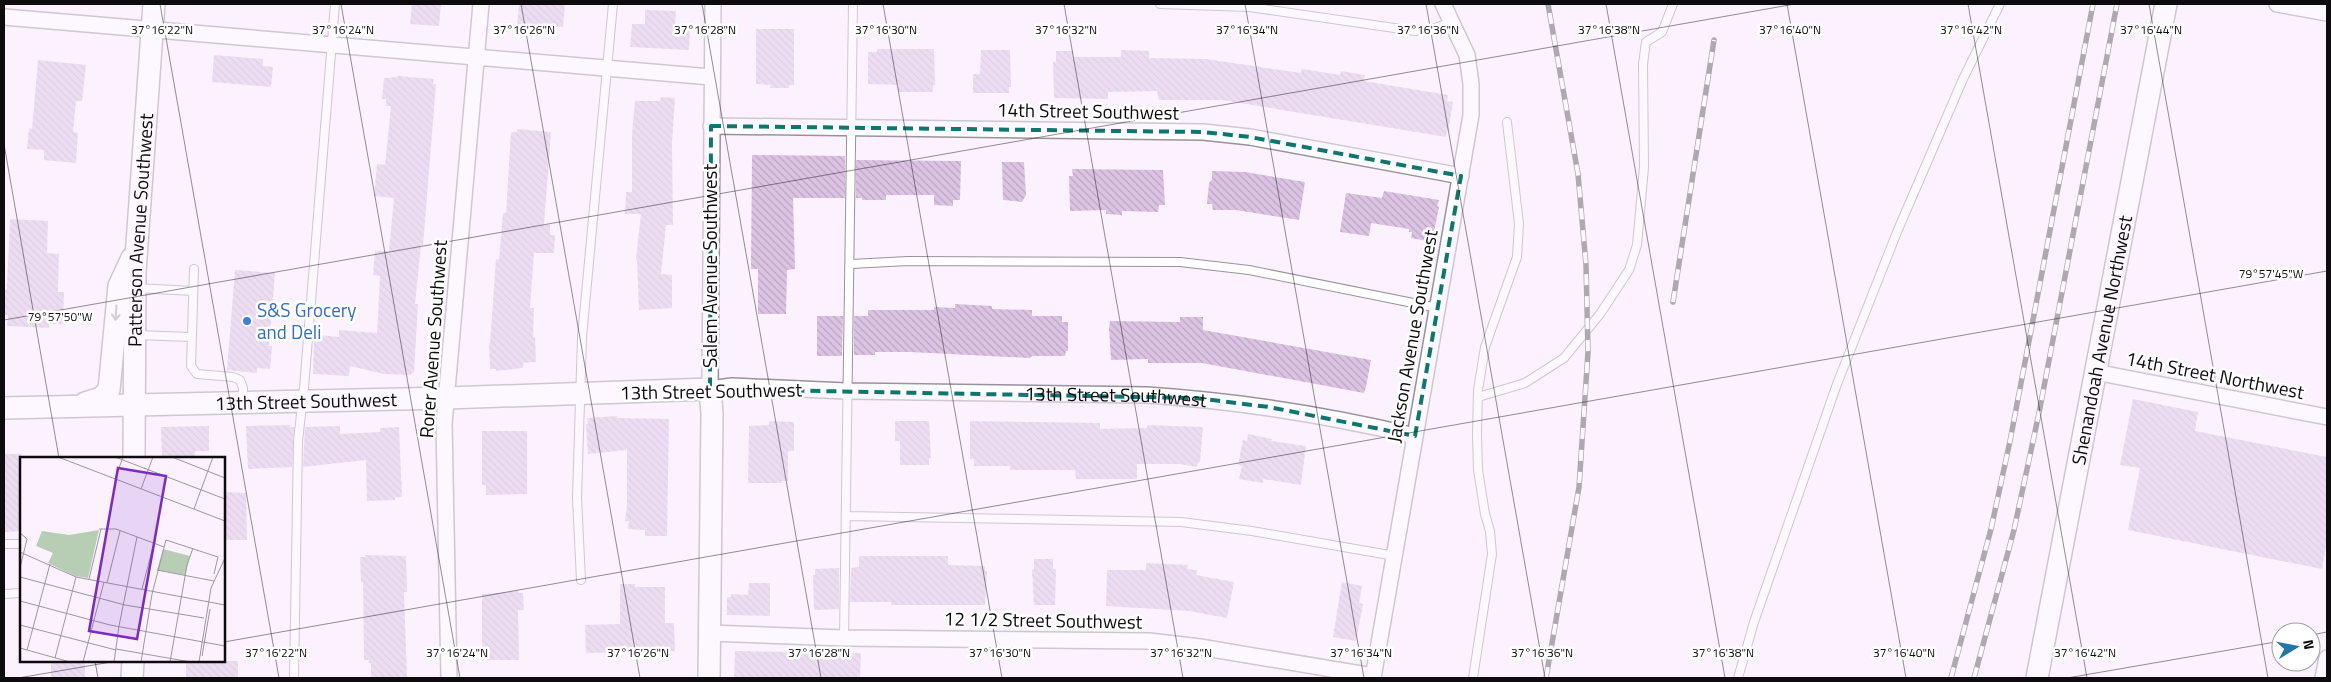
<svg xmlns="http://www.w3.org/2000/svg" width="2331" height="682" viewBox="0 0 2331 682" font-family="'Titillium Web',sans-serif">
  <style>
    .building { fill: url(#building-back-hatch) }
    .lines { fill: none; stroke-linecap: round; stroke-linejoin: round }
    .lane-casing { stroke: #99919c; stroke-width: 10 }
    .street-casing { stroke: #99919c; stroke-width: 18 }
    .secondary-casing { stroke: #99919c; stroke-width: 24 }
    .lane { stroke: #fff; stroke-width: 8 }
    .street { stroke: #fff; stroke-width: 15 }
    .secondary { stroke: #fff; stroke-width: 21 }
    .rail-casing { stroke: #534e55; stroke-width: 5.5 }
    .rail { stroke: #fff; stroke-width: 4; stroke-dasharray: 11; stroke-linecap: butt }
    .oneway { stroke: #9f9d9f }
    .marked { fill: none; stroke: #0f766e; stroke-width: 4; stroke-dasharray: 10 6; stroke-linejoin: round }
    .ticks { fill: none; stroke: #0e0b0f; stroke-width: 1; stroke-opacity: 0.45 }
    .shop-dot { fill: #3f7fe0; stroke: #fff; stroke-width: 2 }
    .labels { text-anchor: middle; stroke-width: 5; stroke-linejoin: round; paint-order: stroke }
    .street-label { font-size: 19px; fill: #0e0b0f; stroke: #fff }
    .shop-label { font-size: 19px; fill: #366cbe; stroke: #fff; text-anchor: start }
    .inset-road { fill: none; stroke: #9d969f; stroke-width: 1 }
    .view { fill: #7b2cbf; fill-opacity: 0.15; stroke: #7b2cbf; stroke-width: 2.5 }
    .inset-edge { fill: none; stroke: #0e0b0f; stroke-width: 2.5 }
    .ticks-label { font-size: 12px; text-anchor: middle; fill: #0e0b0f; stroke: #fff; stroke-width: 5; stroke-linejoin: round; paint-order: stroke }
  </style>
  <defs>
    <pattern id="building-back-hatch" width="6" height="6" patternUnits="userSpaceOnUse" patternTransform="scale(1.25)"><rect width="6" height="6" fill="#dcc3e3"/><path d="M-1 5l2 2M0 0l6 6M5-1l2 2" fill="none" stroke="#bca6c2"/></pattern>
  </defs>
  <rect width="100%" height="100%" fill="#fcf2ff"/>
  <!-- building -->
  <path class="building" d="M412,4h29l-2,22 -29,-2z
    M519,4h46l-2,23 -24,-2v4l-22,-2z
    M645,10l31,1 -1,15 15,1 -1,23 -59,-3 2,-23h13z
    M756,29h38v56h-5v3h-19l1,-3 -15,-1z
    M877,49h57l1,36h-2v7h-35v-7l-30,-1v-32h9z
    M981,50h29l1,37h-2v6h-36v-19h7z
    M1121,50l28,1v7l57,1 95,14 1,-4 38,6 1,-4 24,4 -1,6 84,14 -1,6 6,1 -5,30 -1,-1 -1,6 -224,-37h-63l-2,-9 -49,1v7l-54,-1 -1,-36h3v-11h17v6h48z
    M214,55l49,4v7l10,1 -2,20 -59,-5z
    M38,60l48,5 -4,36h-6l-3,31 5,1 -2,30 -32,-3v-10l-17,-1 2,-21 3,1z
    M398,76l36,3 -1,5h3l-13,162 -2,-1 -6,59h3l-4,68 -4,3 -26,-1 -34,-8 -1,10 -36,-2 1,-35 5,1 1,-5 19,2v-7l38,3 3,-57 -7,-1 2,-24h14l5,-53 -20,-2 2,-21 1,-11 8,1 6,-59h-5v-7h-4l2,-21 14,-1z
    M661,97l14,1 -3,45 1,82h-7l-5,49 11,1v33l-33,2 -2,-50 -1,-1 5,-45h-16l1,-22h6v-57l3,-34h25z
    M517,129l34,3 -7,93h6v10h5l-1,18h-20l-4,55h4l-1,30 2,-1 1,25 -13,1v5l-27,3v-2h-6l-1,-26h1l6,-84 3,1 4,-47h3l5,-81h6z
    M752,155l93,1v42h-52l2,71 -8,1 -1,44h-28v-45h-7z
    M856,160l105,1 -1,39h-7v6l-19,-1v-10h-48v5h-24v-2h-6z
    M1002,162h22l2,33 -4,7 -19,-2z
    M1072,169l91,1 2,35h-6l-1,7 -36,-1v4l-16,-1v-4l-36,1 -1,-35h4z
    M1212,171l33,1 60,10 -6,38 -63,-10h-23l-1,-6h-5l2,-21 3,-4z
    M1384,191l55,9 -2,6 2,1 -7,35 -21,-4 1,-6h-3v-3l-38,-6 -2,13 -29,-4 6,-39 36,5z
    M10,219l38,2 -1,32 12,1 -1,38h6l-1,32h-14v4l-42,-2 1,-11h-4v-25h2l1,-3z
    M235,270l40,3 -6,73h3l-2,23 -13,-1v5l-30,-3z
    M955,304l37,2v3l40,1v6h30v6h6v29h-2l-1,5h-33l-2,2 -120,-6h-35v3h-21v-39h14v-6h66v-3l21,1z
    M817,316h26l-1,40h-25z
    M1180,317h23v13l168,30 -5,27 -2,6 -162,-30h-54v-4l-37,1 -2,-32 1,-7 70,1z
    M2133,399l65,13 -3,19 132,26v83l-5,29 -194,-39 12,-62 -20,-3z
    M617,416v2l52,1 -2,117h-22v-6l-17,-1 1,-8h-4l2,-15v-56l-39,4 -2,-30h2l-1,-6z
    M769,421l25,1v29h-6v30h-7l1,2h-34l1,-57 20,-1z
    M895,421h34l2,37h-2v7h-29v-24h-5z
    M970,421l130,2v6l47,-1v-3l56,2 -3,35h-2l-1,5 -18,-3h-42v15h-61l-1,-9h-65v-4h-36v-7h-4z
    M290,425v2h4l-2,40 -44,2 -2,-43z
    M209,426v25h-14v7h-33l-1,-31z
    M340,426v8l40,-2v-4l19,-1 3,70h-7v3l-28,1 -1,-41 -63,7 2,-40z
    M482,431h45v63l-41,1v-10h-4z
    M1248,434l24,5 -1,2 35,5 -5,39 -38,-6v4l-24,-4 3,-13 -4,-1 5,-25 4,1z
    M4,454h17v77l-17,1z
    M224,492l22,1 1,47h-23z
    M365,555l41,1 1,36h-3l3,86h-36v-15h-2v-3h-5l-1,-78h-2l-1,-25h5z
    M859,556h89v9l37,1v5h2l-2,34h-94v-3h-41l1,-34 8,-1z
    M1034,559h19v10h3l-1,36h-21l-2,-36 2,1z
    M1146,563l42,2 -1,4 10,1 -1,5 38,7 -7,36 -38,-7 -83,-5 1,-36h39z
    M839,568v41l-25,1 -1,-35h2v-6z
    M1342,582l20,4 -3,17 4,1 -7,37 -23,-4z
    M749,583h21v33l-43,-1v-18h4v-3l17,1z
    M620,584h15v3h30v36h9l1,28 -89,2 -1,-28 35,-1z
    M518,591v2h5l1,17h-6l1,50h-34l-1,-12h-2v-54z
    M735,651l126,2 -1,25h-126z
    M51,661h34v17h-34z
    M186,661h52v17h-52z"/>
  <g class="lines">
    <!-- lane casing -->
    <g class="lane-casing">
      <path id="lane" d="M1160,4l89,3 166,24 17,-2 20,-7
        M851,264l57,-3 272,1 69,8 189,38
        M194,269l-3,97 6,8 36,3 7,3 3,8v14
        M136,288l57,3
        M136,335l55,2
        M1478,397l47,-14 39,-25 36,-44 29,-44 8,-25 7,-78 -1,-103 3,-22 16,-10 11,-28
        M846,516l335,6 71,9 143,25
        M4,544h17
        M581,580l-4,-82 5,-161 31,-333
        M4,594l17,-1
        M844,638l9,-634
        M294,678l4,-237 6,-53 31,-384
        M1473,678l19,-124 -2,-23 -5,-17 -7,-44 -1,-35 1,-45 7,-43 32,-90 2,-33 -12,-102
        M1738,678l16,-56 83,-238 60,-152 66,-153 37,-75"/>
    </g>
    <!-- street casing -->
    <g class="street-casing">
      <g id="street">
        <path id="s1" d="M713,4l-3,385 22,-3 114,5 301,4c90,6 180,20 268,41"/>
        <path d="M2277,4l50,9"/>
        <path d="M4,17l707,60"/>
        <path d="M711,126l492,6 47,5 211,39"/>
        <path d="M2095,372l232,45"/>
        <path d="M709,633l135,5 305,3 51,6 173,29"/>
        <path d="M449,678l-5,-254 37,-420"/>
        <path d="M1373,678l98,-563v-31l-4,-29 -24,-51"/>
        <path d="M2323,678l4,-20"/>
      </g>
    </g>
    <!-- secondary casing -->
    <g class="secondary-casing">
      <g id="secondary">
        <path d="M85,403l16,-5 8,-8 10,-104 13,-28"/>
        <path id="s2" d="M4,408l442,-10 264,-9 2,25 -3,264"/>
        <path id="s3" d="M134,458l1,-186 19,-268"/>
        <path d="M132,678l1,-17"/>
        <path id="s4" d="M2037,678l129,-674"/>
      </g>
    </g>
    <!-- lane -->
    <use href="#lane" class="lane"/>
    <!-- street -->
    <use href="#street" class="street"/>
    <!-- secondary -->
    <use href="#secondary" class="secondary"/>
    <!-- rail casing -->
    <g class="rail-casing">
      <path id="rail" d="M1673,302l41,-262
        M1546,678l33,-191 9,-135 -2,-87 -8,-91 -30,-170
        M1951,678l40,-149 19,-88 83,-437
        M1974,678l40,-148 25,-117 78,-409"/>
    </g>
    <!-- rail -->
    <use href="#rail" class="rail"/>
  </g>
  <!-- one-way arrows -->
  <defs><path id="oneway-shaft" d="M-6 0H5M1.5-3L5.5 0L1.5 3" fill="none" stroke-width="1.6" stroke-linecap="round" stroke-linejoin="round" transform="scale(1.25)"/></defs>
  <use class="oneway" href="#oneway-shaft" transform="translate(116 313) rotate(94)"/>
  <!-- marked area -->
  <path d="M0 0H2331V682H0ZM711,126l492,6 47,5 211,39 -46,260 -146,-29 -74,-9 -485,-9z" fill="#fcf2ff" fill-opacity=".55" fill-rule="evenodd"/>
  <path class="marked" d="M711,126l492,6 47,5 211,39 -46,260 -146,-29 -74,-9 -485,-9z"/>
  <!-- ticks -->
  <path class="ticks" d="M160,4l119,674M341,4l119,674M521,4l119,674M702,4l119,674M883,4l119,674M1064,4l119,674M1245,4l119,674M1426,4l119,674M1606,4l119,674M1787,4l119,674M1968,4l119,674M2149,4l119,674M4,144l55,314M4,320l1791,-316M2311,635l16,-3M224,642l2103,-371M95,661l3,17M18,678l99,-17M2067,678l214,-37"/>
  <!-- markers -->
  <circle class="shop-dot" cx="247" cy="321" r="5"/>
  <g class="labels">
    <!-- street labels -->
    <g class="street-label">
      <text transform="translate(1088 111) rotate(1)" y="7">14th Street Southwest</text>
      <text dy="7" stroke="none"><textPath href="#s3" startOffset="228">Patterson Avenue Southwest</textPath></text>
      <text transform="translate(710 266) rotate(-90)" y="7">Salem Avenue Southwest</text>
      <text transform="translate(1412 336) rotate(-80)" y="7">Jackson Avenue Southwest</text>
      <text transform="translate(433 339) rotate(-86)" y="7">Rorer Avenue Southwest</text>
      <text dy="7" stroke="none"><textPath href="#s4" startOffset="344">Shenandoah Avenue Northwest</textPath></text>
      <text transform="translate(2215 375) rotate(11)" y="7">14th Street Northwest</text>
      <text transform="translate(711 391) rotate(-1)" y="7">13th Street Southwest</text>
      <text dy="7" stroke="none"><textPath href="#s1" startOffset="791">13th Street Southwest</textPath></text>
      <text dy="7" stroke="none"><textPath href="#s2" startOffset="302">13th Street Southwest</textPath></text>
      <text transform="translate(1043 620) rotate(1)" y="7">12 1/2 Street Southwest</text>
    </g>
    <!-- shop labels -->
    <g class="shop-label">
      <text x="257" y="317">S&amp;S Grocery<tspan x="257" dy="22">and Deli</tspan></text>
    </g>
  </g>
  <!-- overview -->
  <g transform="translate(20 457)">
    <rect width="205" height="205" fill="#fcf2ff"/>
    <path d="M79,73l-11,48 -13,-2 -27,-13 5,-10 -17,-7 6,-15 27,4zM143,92l27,7 -5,19 -28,-5z" fill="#b7cdb4"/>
    <path class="inset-road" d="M38,0l167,64M95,0l110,42M152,0l53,21M95,22l8,-22M121,32l12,-32M174,52l19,-52M79,72h17l48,18M0,76l7,6 -7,29M0,95l56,25 149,28M137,113l57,11M0,120l105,28 79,13M69,122l12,-50M87,126l13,-52M122,132l12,-46M0,144l90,24 115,21M0,168l96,25M99,169l18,-89M0,191l50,14M96,192l75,13M7,193l23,-86M182,199l8,-47M35,201l21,-81M63,205l21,-80M94,205l5,-36M121,205l11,-68 14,-54 52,17 -4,17M150,205l17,-97 6,-17M179,205l12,-74 14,-30"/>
    <path class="view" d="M98,11l48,8 -29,163 -48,-8z"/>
    <rect width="205" height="205" class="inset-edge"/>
  </g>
  <g class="ticks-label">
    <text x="162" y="34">37°16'22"N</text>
    <text x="343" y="34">37°16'24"N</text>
    <text x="524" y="34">37°16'26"N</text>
    <text x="705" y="34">37°16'28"N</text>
    <text x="886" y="34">37°16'30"N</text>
    <text x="1066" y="34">37°16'32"N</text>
    <text x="1247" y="34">37°16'34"N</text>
    <text x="1428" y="34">37°16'36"N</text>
    <text x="1609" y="34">37°16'38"N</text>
    <text x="1790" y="34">37°16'40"N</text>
    <text x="1971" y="34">37°16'42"N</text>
    <text x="2151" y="34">37°16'44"N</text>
    <text x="2271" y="278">79°57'45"W</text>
    <text x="60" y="321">79°57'50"W</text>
    <text x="276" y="657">37°16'22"N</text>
    <text x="457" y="657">37°16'24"N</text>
    <text x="638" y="657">37°16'26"N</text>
    <text x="819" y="657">37°16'28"N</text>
    <text x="1000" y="657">37°16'30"N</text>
    <text x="1181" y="657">37°16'32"N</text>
    <text x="1361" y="657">37°16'34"N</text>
    <text x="1542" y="657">37°16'36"N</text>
    <text x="1723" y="657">37°16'38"N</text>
    <text x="1904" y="657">37°16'40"N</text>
    <text x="2085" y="657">37°16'42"N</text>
  </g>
  <!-- border -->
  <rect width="2331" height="682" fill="none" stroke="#0e0b0f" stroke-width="10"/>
  <!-- north arrow -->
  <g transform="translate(2296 647) rotate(80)"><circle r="24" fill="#ffffff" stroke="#9f9d9f"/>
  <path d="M0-4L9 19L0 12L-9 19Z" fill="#2275a6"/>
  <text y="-8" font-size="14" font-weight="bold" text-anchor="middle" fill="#0e0b0f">N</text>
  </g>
</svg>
